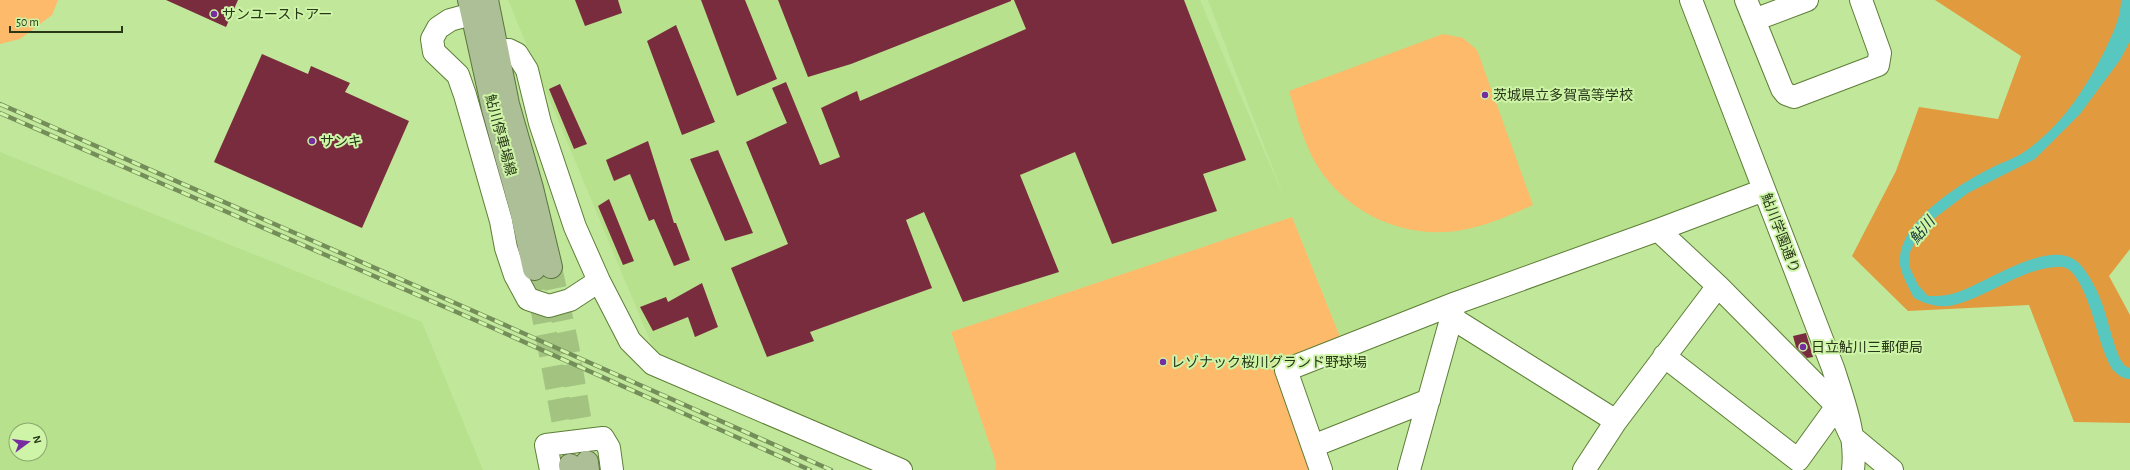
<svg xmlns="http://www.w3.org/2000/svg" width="2130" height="470" viewBox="0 0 2130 470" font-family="'Alegreya Sans','Noto Sans JP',sans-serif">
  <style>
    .built { fill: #b7e18d; fill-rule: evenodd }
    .green { fill: #fcba6a }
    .forest { fill: #e19b3e }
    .water { fill: #58c7c0 }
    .building { fill: #792c3d }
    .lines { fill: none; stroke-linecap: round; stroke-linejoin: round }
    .major-tunnel { stroke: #a3c481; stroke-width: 22; stroke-dasharray: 22 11; stroke-linecap: butt }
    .minor-casing { stroke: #5d7e36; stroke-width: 24 }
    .major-casing { stroke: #5a743d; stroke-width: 24 }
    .minor { stroke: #fff; stroke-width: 22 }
    .major { stroke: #acbf96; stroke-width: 22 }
    .rail-casing { stroke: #748e59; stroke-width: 4.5 }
    .rail { stroke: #cef4a7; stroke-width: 3; stroke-dasharray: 9; stroke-linecap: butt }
    .poi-dot { fill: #762da0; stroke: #cef4a7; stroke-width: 1.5 }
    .labels { text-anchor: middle; stroke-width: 4; stroke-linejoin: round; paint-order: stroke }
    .poi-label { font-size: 14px; fill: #293719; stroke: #cef4a7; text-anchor: start }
    .street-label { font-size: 14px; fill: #293719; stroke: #cef4a7 }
    .water-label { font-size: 15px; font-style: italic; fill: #153735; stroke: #cef4a7 }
  </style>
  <rect width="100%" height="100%" fill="#c1e79b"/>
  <!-- built -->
  <path class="built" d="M508,0h692l85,200 -77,-200h479l77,190 -420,157 -52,-130 -341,115 45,131 -1,7h-91l-245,-108z
    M0,152l422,170 61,148h-483zM16,430h24v24h-24z"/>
  <!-- green -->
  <path class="green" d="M0,0h58l-6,15 -32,24 -20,5z
    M1443,34l20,4 14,12 56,155c-23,10 -46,21 -71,25 -56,10 -113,-15 -144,-63 -14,-22 -21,-51 -29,-76z
    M1292,217l52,130 -58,23 35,100h-326l1,-7 -45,-131z"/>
  <!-- forest -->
  <path class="forest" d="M1935,0h195v249l-21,27 21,39v108l-56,-1 -45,-117 -121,6 -56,-55 44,-85 23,-64 79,12 23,-63z"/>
  <!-- water -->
  <path class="water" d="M2121,0h9v41l-10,19 -40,54 -45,45 -67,34 -37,28 -12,14 -9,17v16l8,17 10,11c10,0 20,0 30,-4 28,-9 88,-52 117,-32 9,6 16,20 21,29 11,22 14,47 24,70l5,7 5,2v11c-8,0 -13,-5 -18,-10 -16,-29 -18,-65 -37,-93 -4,-6 -10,-10 -18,-9 -36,1 -73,33 -108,39 -13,1 -23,-2 -35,-8 -5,-10 -12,-22 -14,-33 -4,-42 59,-81 91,-97 11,-6 23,-9 33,-16 38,-26 62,-64 82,-104 7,-15 15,-31 15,-48z"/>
  <!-- building -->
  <path class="building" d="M166,0h72l-12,27z
    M575,0h43l4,13 -37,13z
    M701,0h44l32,79 -40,17z
    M778,0h233v1l-160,63 -43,13z
    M1014,0h170l62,160 -43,14 14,37 -105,33 -37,-92 -55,23 39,97 -96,30 -39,-90 -18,8 26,68 -122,44 4,9 -47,16 -36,-89 57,-24 -42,-102 41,-19 -15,-35 14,-6 34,83 20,-8 -19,-49 36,-17 3,10 166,-72z
    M676,25l39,97 -33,13 -35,-94z
    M262,54l46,20 3,-8 39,17 -5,9 64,29 -47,107 -148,-66z
    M560,84l27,60 -13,5 -25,-60z
    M648,141l26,82h2l14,37 -16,6 -20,-47 -5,2 -19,-47 -16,7 -8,-21z
    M718,150l35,83 -28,8 -35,-82z
    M609,199l25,62 -11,4 -25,-59z
    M702,283l16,44 -23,10 -7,-20 -35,14 -13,-24 26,-10 2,5z
    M1806,333l7,24 -6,1 -11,-11 -3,-11z"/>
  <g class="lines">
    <!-- major-tunnel -->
    <path class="major-tunnel" d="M551,267l17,79 19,112
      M534,269l36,192"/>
    <!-- minor casing -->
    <g class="minor-casing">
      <path id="minor" d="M1691,0l142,368c10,31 24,68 20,102
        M1746,0l36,89 4,5 8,3 84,-32 2,-12 -19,-53
        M472,14l-22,6 -12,8 -6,11 2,13 24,23 7,20 36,126 5,27 9,27 13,24 21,7 21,-6 29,-19
        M1754,20l53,-20
        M497,50h12l8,4 10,16 13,53 35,104 24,54 31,60 23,23 248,106
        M1658,230l60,56 119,120 14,30 41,34
        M1452,318l164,103 102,-135
        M1664,356l134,104 39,-54
        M1313,446l116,-46
        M551,470l-5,-25 57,-7 6,10 3,22
        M1321,470l-35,-100 170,-67 202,-73 106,-40
        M1409,470l46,-165
        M1584,470l32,-49"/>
    </g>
    <!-- major casing -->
    <g class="major-casing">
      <path id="major" d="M469,0l24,109 28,101 13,59
        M487,0l21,104 24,84 19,79
        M587,462l1,8
        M570,465l1,5"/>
    </g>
    <!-- minor -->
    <use href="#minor" class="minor"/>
    <!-- major -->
    <use href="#major" class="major"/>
    <!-- rail casing -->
    <g class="rail-casing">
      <path id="rail" d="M0,104l487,213 344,153
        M0,113l484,211 326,146"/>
    </g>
    <!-- rail -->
    <use href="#rail" class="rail"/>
  </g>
  <!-- markers -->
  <g class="poi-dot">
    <circle cx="214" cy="14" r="4"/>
    <circle cx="1485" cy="95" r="4"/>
    <circle cx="312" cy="141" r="4"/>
    <circle cx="1803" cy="347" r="4"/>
    <circle cx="1163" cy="362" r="4"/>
  </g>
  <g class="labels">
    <!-- poi labels -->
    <g class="poi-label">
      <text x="222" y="19">サンユーストアー</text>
      <text x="1493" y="100">茨城県立多賀高等学校</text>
      <text x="320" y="146">サンキ</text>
      <text x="1811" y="352">日立鮎川三郵便局</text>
      <text x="1171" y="367">レゾナック桜川グランド野球場</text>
    </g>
    <!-- street labels -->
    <g class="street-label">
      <text transform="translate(501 135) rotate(75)" y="5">鮎川停車場線</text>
      <text transform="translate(1781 233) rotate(69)" y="5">鮎川学園通り</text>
    </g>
    <!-- water labels -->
    <g class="water-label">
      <text transform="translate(1922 230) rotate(-50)" y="5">鮎川</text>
    </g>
  </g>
  <!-- north arrow -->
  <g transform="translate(28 442) rotate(75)"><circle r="19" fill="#cef4a7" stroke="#8ca86e"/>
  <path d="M0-3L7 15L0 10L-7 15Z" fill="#762da0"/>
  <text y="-6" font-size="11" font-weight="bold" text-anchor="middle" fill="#293719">N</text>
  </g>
  <!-- scale -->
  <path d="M10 26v6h112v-6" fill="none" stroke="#293719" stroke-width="2"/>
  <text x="16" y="26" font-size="12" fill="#293719" stroke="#cef4a7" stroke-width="3" paint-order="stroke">50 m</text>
</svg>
